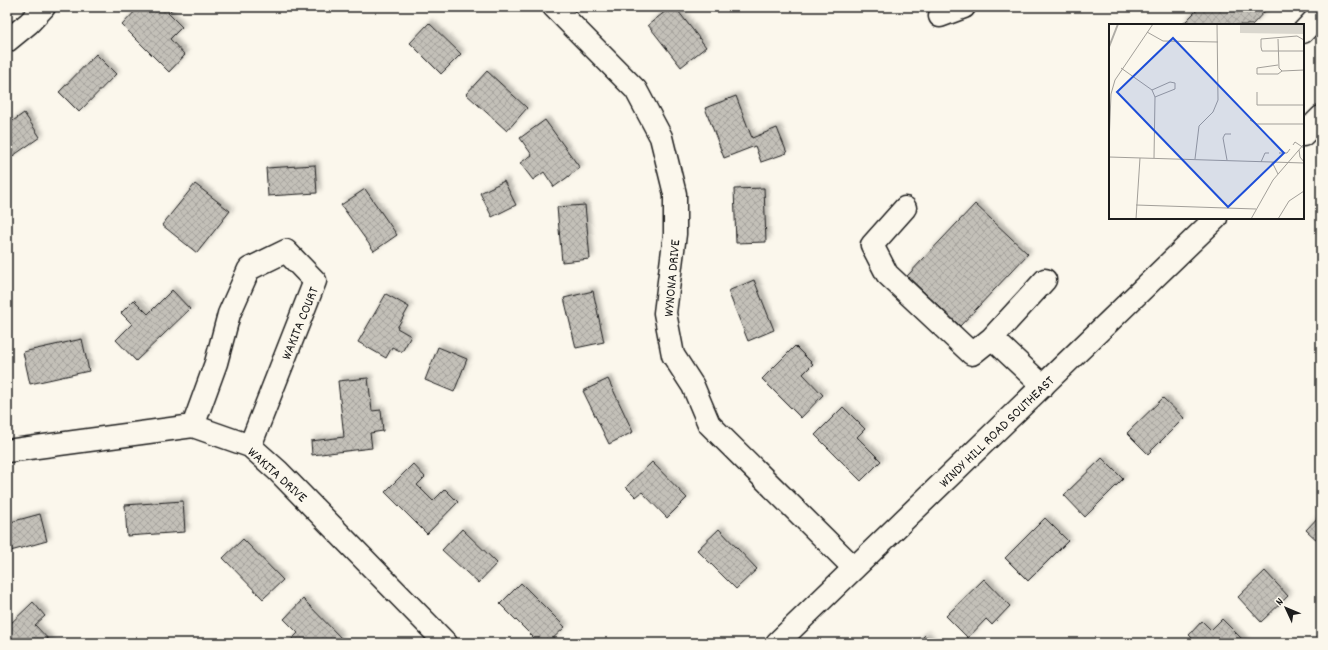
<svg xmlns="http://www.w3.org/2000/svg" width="1328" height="650" viewBox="0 0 1328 650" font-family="Dekko,sans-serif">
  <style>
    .building { fill: url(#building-cross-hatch); stroke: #1c1c1c; filter: url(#shadow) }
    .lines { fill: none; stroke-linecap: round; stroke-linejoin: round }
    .minor-casing { stroke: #1c1c1c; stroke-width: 25 }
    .major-casing { stroke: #1c1c1c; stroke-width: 25 }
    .minor { stroke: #fbf7ec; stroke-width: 22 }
    .major { stroke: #fbf7ec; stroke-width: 22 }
    .labels { text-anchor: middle; stroke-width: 3.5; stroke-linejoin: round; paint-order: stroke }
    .street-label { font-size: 14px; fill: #1c1c1c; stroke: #fbf7ec }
    .inset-river { fill: none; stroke: #afaca5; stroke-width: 2 }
    .inset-road { fill: none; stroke: #a29f99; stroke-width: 1 }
    .view { fill: #1d4ed8; fill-opacity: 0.15; stroke: #1d4ed8; stroke-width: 2 }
    .inset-edge { fill: none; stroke: #1c1c1c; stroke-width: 2 }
  </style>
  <defs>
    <pattern id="building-cross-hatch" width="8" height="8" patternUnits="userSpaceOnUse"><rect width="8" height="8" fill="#c3c0b8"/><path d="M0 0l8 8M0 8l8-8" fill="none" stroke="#a7a49e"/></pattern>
    <filter id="shadow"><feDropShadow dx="3.5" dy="-3.5" stdDeviation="2" flood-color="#0004"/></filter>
  </defs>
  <rect width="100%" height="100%" fill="#fbf7ec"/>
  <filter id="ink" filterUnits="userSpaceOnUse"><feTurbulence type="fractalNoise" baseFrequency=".025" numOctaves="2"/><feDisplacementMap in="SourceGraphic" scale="8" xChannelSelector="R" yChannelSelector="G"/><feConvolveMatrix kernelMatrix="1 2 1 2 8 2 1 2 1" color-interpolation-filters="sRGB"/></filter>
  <g filter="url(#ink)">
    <!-- building -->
    <path class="building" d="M139,7h35l-6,6 14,14 -12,12 15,16 -16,17 -47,-47z
      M671,7h4l31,40 -25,20 -33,-42z
      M1200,7h65v4l-13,14h-70z
      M429,23l32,31 -20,20 -31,-31z
      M96,54l20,20 -37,38 -20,-20z
      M487,71l40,37 -20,23 -41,-37z
      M736,96l16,42 25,-10 10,25 -26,9 -6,-16 -31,12 -19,-50z
      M24,113l16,24 -33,23v-35z
      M545,120l35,48 -26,19 -10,-15 -11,8 -13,-17 12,-8 -12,-17z
      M315,165l2,28 -49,3 -2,-28z
      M504,181l12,24 -24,12 -12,-24z
      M195,184l35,27 -33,42 -35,-28z
      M764,188l2,54 -30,1 -2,-54z
      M365,189l32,46 -23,16 -33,-46z
      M975,204l53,50 -68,72 -53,-50z
      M585,205l5,54 -28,3 -5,-55z
      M754,280l20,50 -26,11 -20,-50z
      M172,290l18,19 -54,52 -20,-21 16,-16 -11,-11 13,-13 14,14z
      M593,291l11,51 -28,6 -12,-50z
      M386,294l23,13 -12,21 14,8 -9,16 -10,-5 -6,11 -28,-16z
      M82,339l7,32 -59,13 -7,-32z
      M795,346l18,18 -10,10 20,21 -22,23 -39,-39z
      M438,347l29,12 -13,33 -29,-12z
      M368,378l4,33 9,-1 2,21 -13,2 2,15 -60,7 -1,-14 33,-4 -6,-56z
      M608,379l25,53 -24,12 -26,-53z
      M1163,398l21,20 -36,36 -21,-21z
      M843,407l22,22 -8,8 24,24 -20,20 -46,-46z
      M1102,458l21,21 -38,38 -21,-22z
      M652,462l35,36 -20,20 -25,-26 -6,5 -10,-10z
      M413,464l12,13 -8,8 16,16 12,-12 13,13 -31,32 -42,-42z
      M183,501l2,31 -58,4 -2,-31z
      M40,514l7,27 -40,11v-29z
      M1321,514v30l-15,-14z
      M1045,518l23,23 -40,40 -23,-23z
      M462,529l35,34 -19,20 -36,-33z
      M719,529l38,40 -21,20 -39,-39z
      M243,539l40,41 -20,19 -40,-41z
      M1265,571l23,25 -27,26 -23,-25z
      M984,579l26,27 -18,19 -6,-6 -18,19 -22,-22z
      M521,583l44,44 -17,16h-9l-39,-39z
      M303,599l38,39 -5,5h-48l10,-10 -14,-14z
      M33,602l12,14 -10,9 17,18h-39l-6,-6v-10z
      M1222,619l24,24h-49l-8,-8 13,-14 9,9z
      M925,635l8,8h-16z"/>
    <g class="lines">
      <!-- minor casing -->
      <g class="minor-casing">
        <path id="minor" d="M554,7l82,83 25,47 14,57v40l-10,79 8,42 20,31 16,38 145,144
          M940,16l24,-9
          M1303,32l18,-19
          M7,41l22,-18 15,-16
          M905,208l-33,37 15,29 85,80 20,-16 51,48
          M992,338l53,-58
          M193,426l23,-63 13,-49 20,-45 37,-18 29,30 -65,165
          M7,451l186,-25 57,20 28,25 168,172"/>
      </g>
      <!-- major casing -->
      <g class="major-casing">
        <path id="major" d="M1303,135l18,-18
          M777,643l439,-425"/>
      </g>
      <!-- minor -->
      <use href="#minor" class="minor"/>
      <!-- major -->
      <use href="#major" class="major"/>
    </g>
  </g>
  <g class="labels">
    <!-- street labels -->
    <g class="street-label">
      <text transform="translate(671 278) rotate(-85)" y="5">WYNONA DRIVE</text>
      <text transform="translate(299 323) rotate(-68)" y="5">WAKITA COURT</text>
      <text transform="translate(996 431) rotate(-44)" y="5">WINDY HILL ROAD SOUTHEAST</text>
      <text transform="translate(278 474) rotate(42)" y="5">WAKITA DRIVE</text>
    </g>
  </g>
  <!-- overview -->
  <g transform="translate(1109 24)">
    <rect width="195" height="195" fill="#fbf7ec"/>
    <path d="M131,0h64v10l-64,-1z" fill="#dad7ce"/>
    <path class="inset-river" d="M0,23l9,-23"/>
    <path class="inset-road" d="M38,8l16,9 55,1M169,15l1,29 3,3 22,-1M195,16l-7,-4 -36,3v8l1,4h42M169,41l-21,3v6h21l4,-3M12,44l31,22 3,7 -1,61M43,66l18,-8 5,1v6l-20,8M148,68v13h47M141,96l7,4h47M0,120l2,-50 4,-14 38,-56M184,121l2,-3 9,6M190,126l1,7 4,5M170,129h8l3,-4M0,133l195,6M86,135l4,-33 14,-14 5,-12 -1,-76M118,136l-4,-22 2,-4h6M152,138l4,-9h4M163,138l6,12M27,181l120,4M27,195l4,-61M142,195l22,-39 31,-36M169,195l11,-18 15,-10"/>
    <path class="view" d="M64,14l111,115 -56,54 -111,-115z"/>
    <rect width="195" height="195" class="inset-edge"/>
  </g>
  <!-- margin -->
  <rect width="1328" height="650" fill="none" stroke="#fbf7ec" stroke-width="24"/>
  <rect x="12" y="12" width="1304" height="626" fill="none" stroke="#1c1c1c" stroke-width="1.5" filter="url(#ink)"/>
  <!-- north arrow -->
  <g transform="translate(1286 608) rotate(314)" stroke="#fbf7ec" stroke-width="3" paint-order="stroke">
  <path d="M0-3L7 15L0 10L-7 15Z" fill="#1c1c1c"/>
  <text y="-6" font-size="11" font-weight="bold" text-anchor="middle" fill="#1c1c1c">N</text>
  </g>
</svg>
